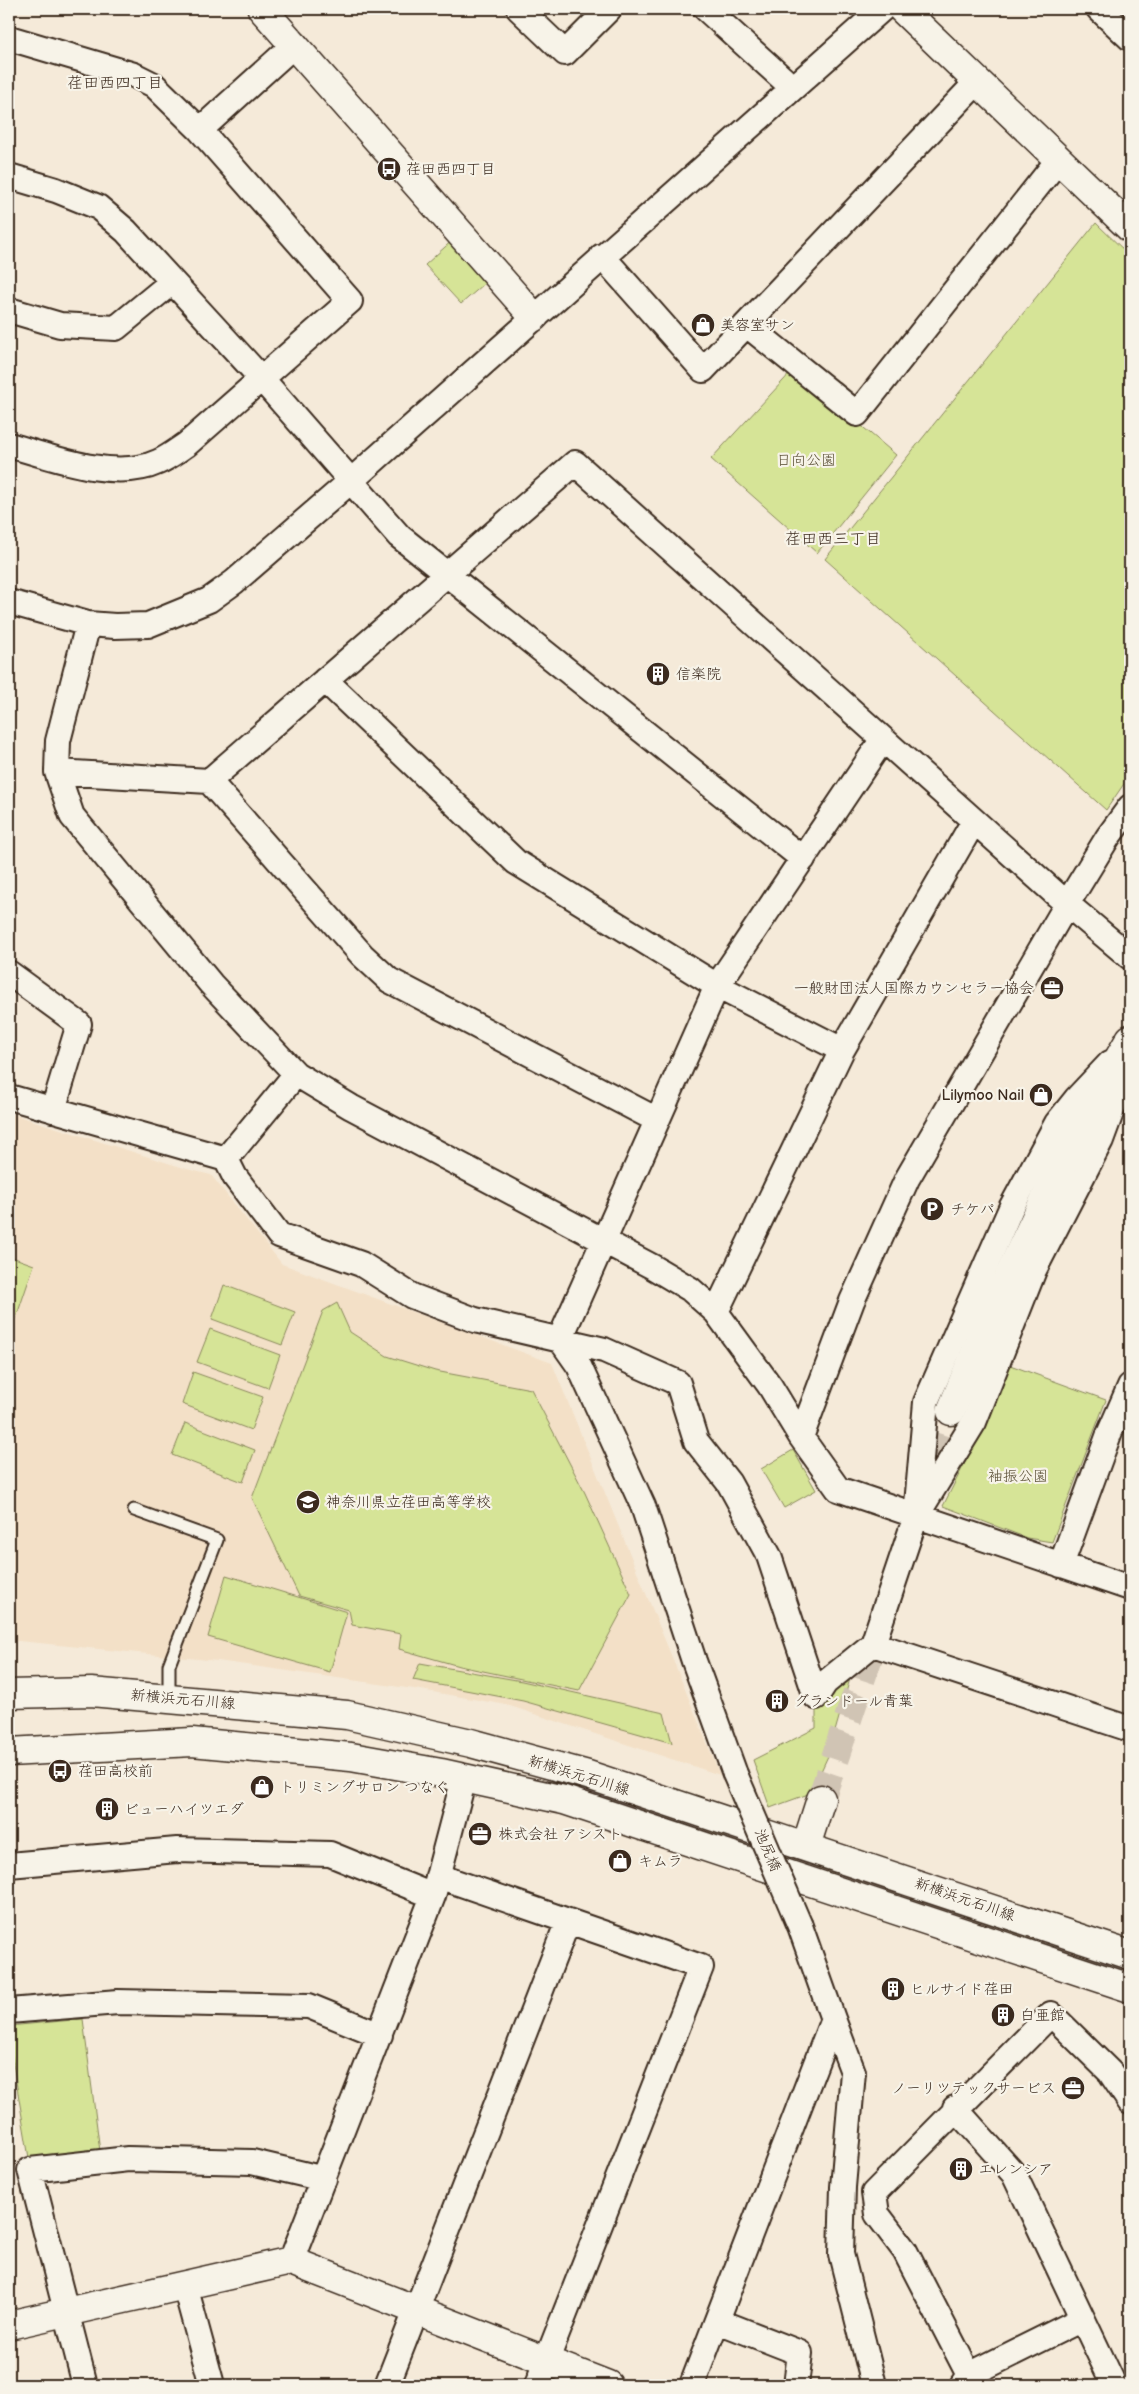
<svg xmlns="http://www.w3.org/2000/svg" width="1139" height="2394" viewBox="0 0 1139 2394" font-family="'Balsamiq Sans','Klee One',sans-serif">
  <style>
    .built { fill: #f3e0c7 }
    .green { fill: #d6e497; stroke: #88875a }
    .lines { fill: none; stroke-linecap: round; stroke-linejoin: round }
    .secondary-tunnel { stroke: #d0c4b4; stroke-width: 28; stroke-dasharray: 28 14; stroke-linecap: butt }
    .lane-casing { stroke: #3b2a1e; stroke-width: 15 }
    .street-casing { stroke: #3b2a1e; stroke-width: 28 }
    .secondary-casing { stroke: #3b2a1e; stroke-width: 31 }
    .lane { stroke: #f7f3e8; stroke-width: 11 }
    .street { stroke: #f7f3e8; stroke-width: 24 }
    .secondary { stroke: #f7f3e8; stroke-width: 28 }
    .street-bridge-casing { stroke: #3b2a1e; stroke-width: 28; stroke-linecap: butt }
    .street-bridge { stroke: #f7f3e8; stroke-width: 24 }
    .labels { text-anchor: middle; stroke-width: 4.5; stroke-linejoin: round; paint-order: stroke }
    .poi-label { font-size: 15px; fill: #3b2a1e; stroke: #f7f3e8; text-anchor: start }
    .park-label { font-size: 15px; fill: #5a4f36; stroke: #f7f3e8 }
    .street-label { font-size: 15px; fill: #3b2a1e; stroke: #f7f3e8 }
    .neighbourhood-label { font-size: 16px; fill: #3b2a1e; stroke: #f7f3e8 }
  </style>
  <rect width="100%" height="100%" fill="#f5ead9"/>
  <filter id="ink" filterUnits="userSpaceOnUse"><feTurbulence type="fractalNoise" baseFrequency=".02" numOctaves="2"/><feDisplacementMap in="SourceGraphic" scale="10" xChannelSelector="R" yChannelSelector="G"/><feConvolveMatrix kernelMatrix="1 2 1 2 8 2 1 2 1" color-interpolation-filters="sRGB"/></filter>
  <g filter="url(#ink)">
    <!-- built -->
    <path class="built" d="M9,1113l178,56 24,6 71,89 270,99 168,412 -213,-70 -86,-15 -203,-29 -209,-21z"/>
    <!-- green -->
    <path class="green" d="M1096,223l34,33v519l-24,35 -281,-251z
      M455,238l36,40 -30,26 -36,-39z
      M794,369l102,86 -79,98 -106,-94z
      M9,1256l25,9 -18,53 -7,-2z
      M224,1285l71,27 -13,33 -70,-26z
      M337,1303l13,29 37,24 48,15 96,18 54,104 46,101 -52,97 -120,-25 -60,-17 2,-15 -49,-9 -3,-15 -50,-14 -47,-98 71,-187z
      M210,1329l70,26 -12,33 -71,-26z
      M1010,1365l96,35 -54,142 -25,-4 -84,-32 37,-73z
      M193,1372l70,25 -12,33 -69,-26z
      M185,1423l70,27 -12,32 -71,-27z
      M793,1450l23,40 -32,18 -23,-39z
      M226,1575l121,37 -17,60 -122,-35z
      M420,1663l102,18 142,32 8,30 -149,-42 -110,-21z
      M853,1668l-25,88 -17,37 -41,15 -17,-48 63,-32v-29z
      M83,2019l17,132 -71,7 -20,-118v-14z"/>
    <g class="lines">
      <!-- secondary-tunnel -->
      <path class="secondary-tunnel" d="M921,1501l30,-90
        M821,1799l57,-169"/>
      <!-- lane casing -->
      <g class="lane-casing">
        <path id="lane" d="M134,1510l83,30 -48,125v33"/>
      </g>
      <!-- street casing -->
      <g class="street-casing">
        <path id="street" d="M519,9l46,44 44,-44
          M706,9l87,79
          M1099,9l31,29
          M9,38l125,37 20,10 46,45 150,171 -163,143c-9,6 -19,14 -29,18 -43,20 -107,-5 -149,-17
          M200,130l95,-86
          M9,176l47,14 42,17 28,24 135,147 138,158 404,323
          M602,256l101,114 274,-288
          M9,310l51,15 56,3 56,-46
          M747,325l110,89 202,-255
          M9,602l79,22 27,2 33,-1 61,-25 25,-18 118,-102 530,-471
          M325,680l191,182 201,124 125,64
          M57,772l1,-31 30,-117
          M209,781l153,174 27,25 268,140
          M1130,957l-63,-53 -492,-441 -366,318 -152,-9 15,44 139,168 85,90 55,33 302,160 37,22 26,23 54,74 31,51 37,52 292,99
          M9,973l70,51 -26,86
          M9,1097l217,62 70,-85
          M226,1159l9,18 44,58 82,29 51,32 63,24 129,30 74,33 18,58 33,42 40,73 47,141 9,-14 48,-39 43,-128 10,-114 85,-194 46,-85 20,-25 33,-35
          M716,1312l126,-262 132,-229
          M801,1437l51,-136 55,-122 160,-275 41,-67 22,-30
          M917,1515l57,-93 60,-152 67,-130 24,-65v-27
          M1061,1565l48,-131 21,-48
          M873,1644l257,85
          M735,1774l-41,-113 -51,-155 -64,-140 -19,-27 157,-353 166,-247
          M9,1865l168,-15 153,4 103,42
          M438,1876l263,91 -164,418
          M9,2011l109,-9 191,4 71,29
          M833,2019l20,53 -10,115 -2,67 33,131
          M955,2108l59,66 100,211
          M291,2261l142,-365 31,-118
          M185,2286l27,99
          M718,2321l82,32 -4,32
          M969,2375l-64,-124 -28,-37 -3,-21 177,-179 59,58 20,30
          M85,2385l-55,-215 98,-11 124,3 72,17
          M387,2385l181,-464
          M692,2385l141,-366 -33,-93
          M962,2385l7,-10 113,-56"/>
      </g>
      <!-- secondary casing -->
      <g class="secondary-casing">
        <path id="secondary" d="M262,9l272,308
          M902,9l228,219
          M951,1411c52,-128 109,-253 179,-372
          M9,1694l82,-2 256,23 124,28 117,32 542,180
          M9,1752l183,-10 159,15 90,16 123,27 566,188
          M806,1846l15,-47
          M9,2325l282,-64 317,124"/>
      </g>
      <!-- lane -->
      <use href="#lane" class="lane"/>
      <!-- street -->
      <use href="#street" class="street"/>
      <!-- secondary -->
      <use href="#secondary" class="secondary"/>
      <!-- street-bridge casing -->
      <g class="street-bridge-casing">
        <path id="street-bridge" d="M735,1774l65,152"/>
      </g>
      <!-- street-bridge -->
      <use href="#street-bridge" class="street-bridge"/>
    </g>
  </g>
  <!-- icons -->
  <defs>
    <g id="bus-disc" transform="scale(1.25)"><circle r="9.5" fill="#3b2a1e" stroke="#f7f3e8"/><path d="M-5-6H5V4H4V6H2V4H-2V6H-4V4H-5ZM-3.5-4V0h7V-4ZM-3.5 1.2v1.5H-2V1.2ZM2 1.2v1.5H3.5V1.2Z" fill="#fff"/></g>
    <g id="shop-disc" transform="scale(1.25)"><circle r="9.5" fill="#3b2a1e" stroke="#f7f3e8"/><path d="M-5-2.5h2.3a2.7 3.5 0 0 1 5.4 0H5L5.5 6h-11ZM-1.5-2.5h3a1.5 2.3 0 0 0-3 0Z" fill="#fff"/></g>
    <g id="building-disc" transform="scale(1.25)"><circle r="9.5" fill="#3b2a1e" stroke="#f7f3e8"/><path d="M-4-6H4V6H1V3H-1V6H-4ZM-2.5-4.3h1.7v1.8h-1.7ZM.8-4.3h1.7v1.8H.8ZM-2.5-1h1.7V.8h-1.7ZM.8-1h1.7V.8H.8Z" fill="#fff"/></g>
    <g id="office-disc" transform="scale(1.25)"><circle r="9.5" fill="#3b2a1e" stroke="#f7f3e8"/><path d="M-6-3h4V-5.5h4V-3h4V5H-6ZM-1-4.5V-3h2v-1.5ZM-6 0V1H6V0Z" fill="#fff"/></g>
    <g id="parking-disc" transform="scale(1.25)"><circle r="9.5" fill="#3b2a1e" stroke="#f7f3e8"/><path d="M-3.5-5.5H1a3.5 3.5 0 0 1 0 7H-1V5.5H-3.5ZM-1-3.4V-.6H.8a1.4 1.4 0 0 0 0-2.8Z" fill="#fff"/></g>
    <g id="school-disc" transform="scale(1.25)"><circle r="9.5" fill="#3b2a1e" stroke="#f7f3e8"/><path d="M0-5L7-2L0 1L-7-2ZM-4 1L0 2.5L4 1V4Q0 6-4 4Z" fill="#fff"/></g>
  </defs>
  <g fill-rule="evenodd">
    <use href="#bus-disc" x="389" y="169"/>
    <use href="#shop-disc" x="703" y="325"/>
    <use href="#building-disc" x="658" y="674"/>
    <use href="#office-disc" x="1052" y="988"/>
    <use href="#shop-disc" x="1041" y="1095"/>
    <use href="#parking-disc" x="932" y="1209"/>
    <use href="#school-disc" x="308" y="1502"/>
    <use href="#building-disc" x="777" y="1701"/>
    <use href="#bus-disc" x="60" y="1771"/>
    <use href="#shop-disc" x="262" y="1787"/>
    <use href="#building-disc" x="107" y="1809"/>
    <use href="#office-disc" x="480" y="1834"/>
    <use href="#shop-disc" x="620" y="1861"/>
    <use href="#building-disc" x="893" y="1989"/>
    <use href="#building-disc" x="1003" y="2015"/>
    <use href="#office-disc" x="1073" y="2088"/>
    <use href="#building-disc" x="961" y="2169"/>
  </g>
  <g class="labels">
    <!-- poi labels -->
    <g class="poi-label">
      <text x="406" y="174">荏田西四丁目</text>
      <text x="720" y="330">美容室サン</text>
      <text x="676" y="679">信楽院</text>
      <text x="1034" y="993" text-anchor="end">一般財団法人国際カウンセラー協会</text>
      <text x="1024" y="1100" text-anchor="end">Lilymoo Nail</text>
      <text x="950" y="1214">チケパ</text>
      <text x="326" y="1507">神奈川県立荏田高等学校</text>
      <text x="794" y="1706">グランドール青葉</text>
      <text x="78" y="1776">荏田高校前</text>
      <text x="280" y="1792">トリミングサロン つなぐ</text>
      <text x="124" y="1814">ビューハイツエダ</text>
      <text x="498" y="1839">株式会社 アシスト</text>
      <text x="638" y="1866">キムラ</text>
      <text x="910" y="1994">ヒルサイド荏田</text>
      <text x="1020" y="2020">白亜館</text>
      <text x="1056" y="2093" text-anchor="end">ノーリツテックサービス</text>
      <text x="978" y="2174">エレンシア</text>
    </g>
    <!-- park labels -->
    <g class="park-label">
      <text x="806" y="465">日向公園</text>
      <text x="1018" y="1481">袖振公園</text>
    </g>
    <!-- street labels -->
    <g class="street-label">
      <text transform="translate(183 1699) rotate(5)" y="5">新横浜元石川線</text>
      <text transform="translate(579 1775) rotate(17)" y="5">新横浜元石川線</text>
      <text transform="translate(768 1850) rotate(67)" y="5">池尻橋</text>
      <text transform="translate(965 1899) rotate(19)" y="5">新横浜元石川線</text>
    </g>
    <!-- neighbourhood labels -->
    <g class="neighbourhood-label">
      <text x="115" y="88">荏田西四丁目</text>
      <text x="833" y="544">荏田西三丁目</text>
    </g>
  </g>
  <!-- margin -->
  <rect width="1139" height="2394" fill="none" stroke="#f7f3e8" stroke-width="30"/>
  <rect x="15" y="15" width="1109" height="2364" fill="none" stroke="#3b2a1e" stroke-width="2" filter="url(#ink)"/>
</svg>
